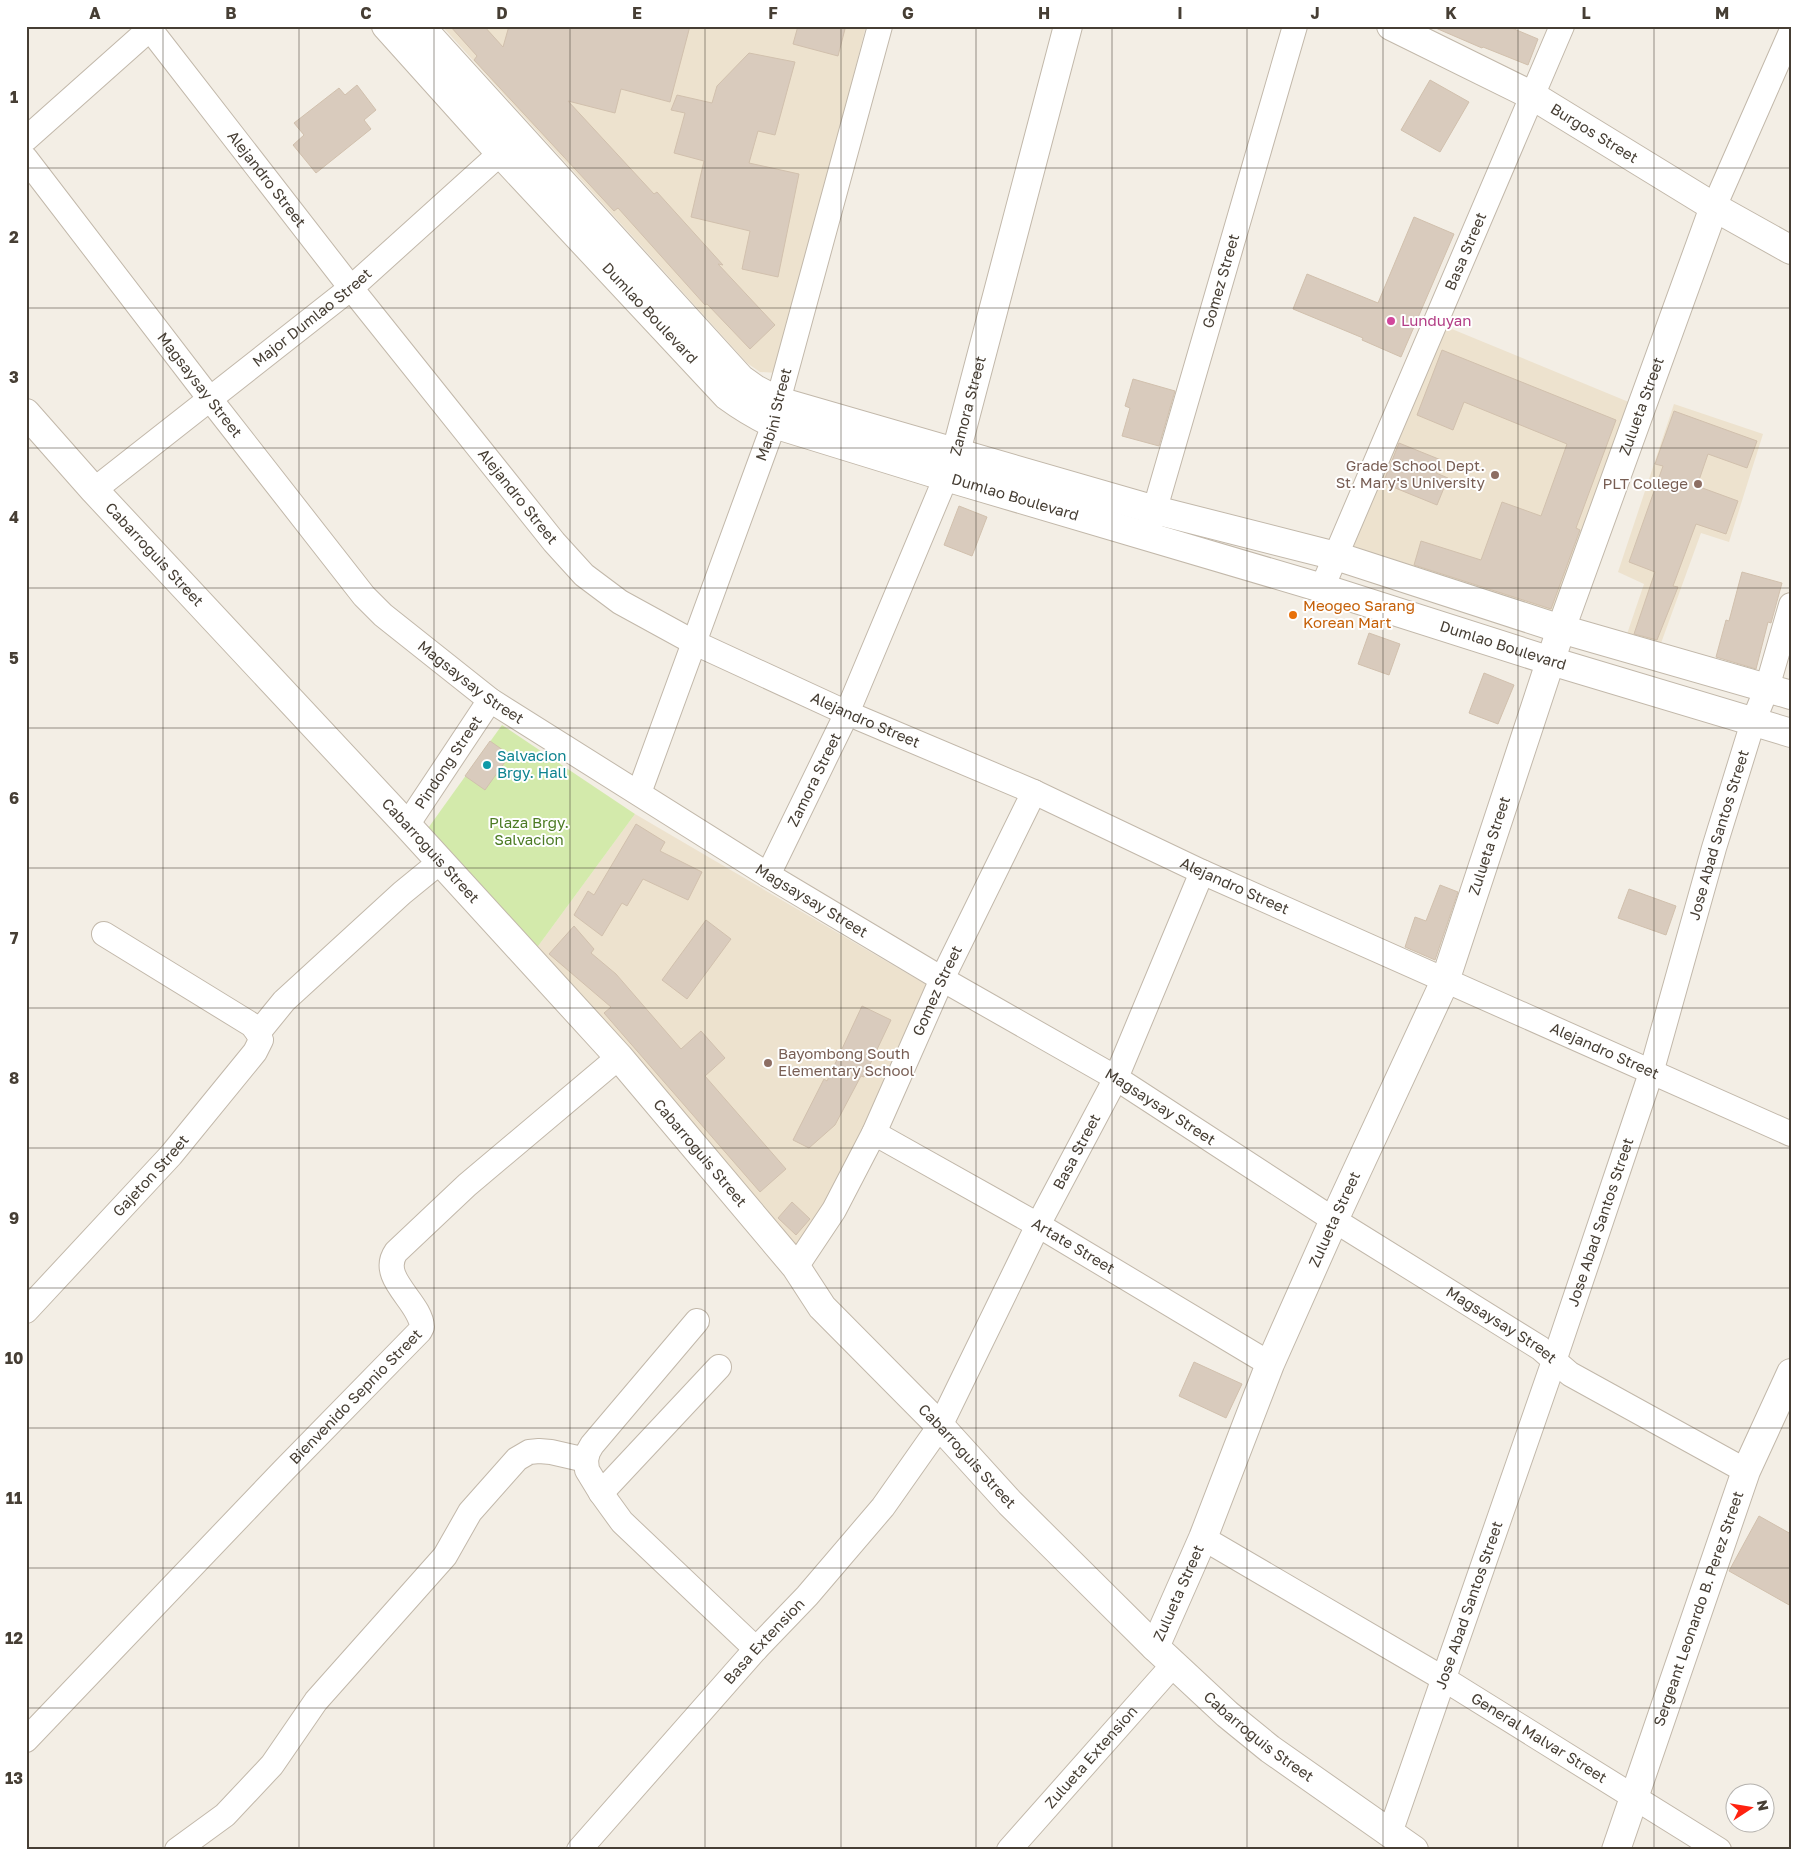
<svg xmlns="http://www.w3.org/2000/svg" width="1817" height="1876" viewBox="0 0 1817 1876" font-family="'Golos Text',sans-serif">
  <style>
    .education { fill: #ede2ce }
    .green { fill: #d3eaab }
    .building { fill: #d9cbbd; stroke: #d1c0ad }
    .lines { fill: none; stroke-linecap: round; stroke-linejoin: round }
    .minor-casing { stroke: #c2b8aa; stroke-width: 26 }
    .tertiary-casing { stroke: #c2b8aa; stroke-width: 30 }
    .minor { stroke: #fff; stroke-width: 24 }
    .tertiary { stroke: #fff; stroke-width: 28 }
    .grid { fill: none; stroke: #463e34; stroke-width: 1; stroke-opacity: 0.55 }
    .hotel-dot { fill: #d1479c; stroke: #fff; stroke-width: 2 }
    .education-dot { fill: #8d6e63; stroke: #fff; stroke-width: 2 }
    .food-dot { fill: #e8710a; stroke: #fff; stroke-width: 2 }
    .culture-dot { fill: #0f9aa8; stroke: #fff; stroke-width: 2 }
    .labels { text-anchor: middle; stroke-width: 4; stroke-linejoin: round; paint-order: stroke }
    .street-label { font-size: 15px; fill: #463e34; stroke: #fff }
    .hotel-label { font-size: 15px; fill: #b23c85; stroke: #fff; text-anchor: start }
    .education-label { font-size: 15px; fill: #785e54; stroke: #fff; text-anchor: end }
    .food-label { font-size: 15px; fill: #c56008; stroke: #fff; text-anchor: start }
    .culture-label { font-size: 15px; fill: #0d838f; stroke: #fff; text-anchor: start }
    .park-label { font-size: 15px; fill: #4c7b24; stroke: #fff }
    .neatline { fill: none; stroke: #463e34; stroke-width: 2 }
    .grid-label { font-size: 16px; text-anchor: middle; font-weight: bold; fill: #463e34 }
  </style>
  <rect width="100%" height="100%" fill="#f3eee5"/>
  <!-- education -->
  <path class="education" d="M442,26h424l-88,347 -18,-1 -13,-9z
    M1447,327l189,78 -78,210 -209,-70z
    M1674,404l89,30 -34,108 -28,-9 -41,113 -34,-9 18,-53 -26,-12z
    M635,814l297,174 -130,266 -266,-305z"/>
  <!-- green -->
  <path class="green" d="M502,725l133,89 -99,135 -110,-118z"/>
  <!-- building -->
  <path class="building" d="M450,26h34l19,21 6,-21h181l-20,76 -49,-13 -6,24 -47,-12 86,93 3,-2 66,73 -5,-1 57,61 -25,24 -43,-45 -2,1 -87,-97 -4,3 -140,-151 3,-4z
    M798,26h38l9,3 -7,27 -45,-12z
    M1431,26h76l31,13 -10,26 -45,-18 -1,1z
    M749,53l46,9 -20,73 -17,-4 -9,32 50,11 -21,103 -36,-8 8,-38 -59,-14 13,-56 -30,-8 11,-40 -14,-3 6,-15 35,8 5,-17z
    M1430,80l39,22 -29,50 -39,-22z
    M357,85l19,25 -12,10 7,9 -55,44 -23,-28 11,-10 -10,-12 45,-35 6,7z
    M1414,217l40,17 -53,123 -39,-17 1,-2 -70,-29 14,-35 71,29z
    M1442,350l174,70 -40,108 4,2 -29,79 -137,-44 7,-24 60,19 21,-58 39,14 26,-72 -103,-42 -11,28 -36,-15z
    M1133,379l42,12 -16,55 -37,-10 8,-28 -5,-2z
    M1674,411l83,30 -10,27 -39,-14 -11,32 41,15 -12,33 -30,-10 -23,62 5,1 -21,53 -23,-6 21,-62 -26,-10 34,-96 -8,-2z
    M1399,443l42,17 -5,13 12,5 -11,27 -54,-22z
    M959,506l28,11 -15,39 -28,-11z
    M1742,572l40,11 -11,40 -3,-1 -12,47 -40,-12 10,-37 3,1z
    M1369,633l31,11 -11,31 -31,-11z
    M1484,673l30,12 -16,39 -29,-11z
    M490,741l20,14 -25,35 -20,-14z
    M636,824l29,18 -5,9 42,21 -14,28 -45,-21 -16,27 -5,-3 -20,33 -28,-21 14,-24 6,4z
    M1440,885l18,7 -23,68 -30,-13 10,-30 11,4z
    M1629,889l47,17 -10,29 -48,-17z
    M706,920l25,19 -44,60 -25,-19z
    M574,926l20,23 -3,4 25,21 65,75 20,-18 24,27 -20,18 81,93 -26,23 -156,-179 7,-6 -62,-53z
    M862,1006l29,14 -27,57 -3,-1 -26,49 -26,23 -16,-8 31,-61 3,2z
    M792,1202l18,17 -14,16 -18,-17z
    M1194,1362l48,22 -16,34 -47,-22z
    M1759,1516l32,18v72l-62,-35z"/>
  <g class="lines">
    <!-- minor casing -->
    <g class="minor-casing">
      <g id="minor">
        <path id="s1" d="M150,29l201,259 203,254 30,33 36,27 73,40 154,71 187,79 168,80 589,262"/>
        <path d="M26,139l127,-113"/>
        <path id="s2" d="M26,159l184,240 154,197 19,19 107,85 278,175 174,104 174,99 218,142 206,128 30,26 176,97"/>
        <path d="M1714,207l77,-175"/>
        <path id="s3" d="M94,490l257,-202 163,-147"/>
        <path id="s4" d="M1150,526l145,-500"/>
        <path id="s5" d="M1322,588l240,-562"/>
        <path id="s6" d="M639,793l135,-369 4,-23 102,-375"/>
        <path id="s7" d="M407,825l83,-125"/>
        <path id="s8" d="M768,875l79,-162 99,-236"/>
        <path d="M258,1033l26,-32 118,-108 38,-31"/>
        <path id="s9" d="M874,1133l164,92 232,139"/>
        <path id="s10" d="M796,1267l38,-57 40,-77 68,-154 92,-187"/>
        <path id="s11" d="M26,1311l145,-156 84,-103 6,-12 -3,-7 -6,-8 -148,-91"/>
        <path d="M697,1321l-105,124 -4,7 -2,8 1,10 14,23 21,29 134,127"/>
        <path d="M601,1493l118,-126"/>
        <path id="s12" d="M1203,1538l241,141 275,171"/>
        <path id="s13" d="M26,1740l258,-270 136,-139 2,-4c-1,-25 -44,-49 -26,-75l71,-67 152,-128"/>
        <path id="s14" d="M1390,1833l164,-472 97,-288 63,-225 39,-126 14,-34 24,-83"/>
        <path d="M177,1850l48,-35 47,-50 44,-64 129,-145 25,-44 47,-53 12,-7 10,-1 12,1 35,8"/>
        <path id="s15" d="M579,1850l177,-201 51,-53 76,-89 57,-81 98,-201 78,-147 86,-206"/>
        <path id="s16" d="M1009,1850l164,-185"/>
      </g>
    </g>
    <!-- tertiary casing -->
    <g class="tertiary-casing">
      <g id="tertiary">
        <path id="s17" d="M386,26l115,128 226,242c15,11 30,20 47,28l172,53 376,111 229,73 240,72"/>
        <path d="M420,26l321,353 14,10 23,12 377,109 181,46 225,73 230,66"/>
        <path id="s18" d="M1391,26l142,70 181,111 77,43"/>
        <path id="s19" d="M26,413l68,77 313,335 212,232 177,210 26,40 118,119 70,77 145,144 72,67 43,35 144,101"/>
        <path id="s20" d="M949,469l7,-17 112,-426"/>
        <path id="s21" d="M1155,1647l48,-109 67,-174 64,-144 111,-239 116,-352 153,-422"/>
        <path id="s22" d="M1616,1850l130,-379 45,-98"/>
      </g>
    </g>
    <!-- minor -->
    <use href="#minor" class="minor"/>
    <!-- tertiary -->
    <use href="#tertiary" class="tertiary"/>
  </g>
  <!-- grid -->
  <path class="grid" d="M163,26v1824M299,26v1824M434,26v1824M570,26v1824M705,26v1824M841,26v1824M976,26v1824M1112,26v1824M1247,26v1824M1383,26v1824M1518,26v1824M1654,26v1824M26,168h1765M26,308h1765M26,448h1765M26,588h1765M26,728h1765M26,868h1765M26,1008h1765M26,1148h1765M26,1288h1765M26,1428h1765M26,1568h1765M26,1708h1765"/>
  <!-- markers -->
  <circle class="hotel-dot" cx="1391" cy="321" r="5"/>
  <g class="education-dot">
    <circle cx="1495" cy="475" r="5"/>
    <circle cx="1698" cy="484" r="5"/>
    <circle cx="768" cy="1063" r="5"/>
  </g>
  <circle class="food-dot" cx="1293" cy="615" r="5"/>
  <circle class="culture-dot" cx="487" cy="765" r="5"/>
  <g class="labels">
    <!-- street labels -->
    <g class="street-label">
      <text dy="5" stroke="none"><textPath href="#s18" startOffset="230">Burgos Street</textPath></text>
      <text dy="5" stroke="none"><textPath href="#s1" startOffset="190">Alejandro Street</textPath></text>
      <text dy="5" stroke="none"><textPath href="#s5" startOffset="366">Basa Street</textPath></text>
      <text dy="5" stroke="none"><textPath href="#s4" startOffset="255">Gomez Street</textPath></text>
      <text dy="5" stroke="none"><textPath href="#s17" startOffset="390">Dumlao Boulevard</textPath></text>
      <text dy="5" stroke="none"><textPath href="#s3" startOffset="278">Major Dumlao Street</textPath></text>
      <text dy="5" stroke="none"><textPath href="#s2" startOffset="285">Magsaysay Street</textPath></text>
      <text dy="5" stroke="none"><textPath href="#s20" startOffset="66">Zamora Street</textPath></text>
      <text dy="5" stroke="none"><textPath href="#s21" startOffset="1334">Zulueta Street</textPath></text>
      <text dy="5" stroke="none"><textPath href="#s6" startOffset="402">Mabini Street</textPath></text>
      <text dy="5" stroke="none"><textPath href="#s1" startOffset="595">Alejandro Street</textPath></text>
      <text dy="5" stroke="none"><textPath href="#s17" startOffset="810">Dumlao Boulevard</textPath></text>
      <text dy="5" stroke="none"><textPath href="#s19" startOffset="191">Cabarroguis Street</textPath></text>
      <text dy="5" stroke="none"><textPath href="#s17" startOffset="1320">Dumlao Boulevard</textPath></text>
      <text dy="5" stroke="none"><textPath href="#s2" startOffset="690">Magsaysay Street</textPath></text>
      <text dy="5" stroke="none"><textPath href="#s1" startOffset="1015">Alejandro Street</textPath></text>
      <text dy="5" stroke="none"><textPath href="#s7" startOffset="75">Pindong Street</textPath></text>
      <text dy="5" stroke="none"><textPath href="#s8" startOffset="106">Zamora Street</textPath></text>
      <text dy="5" stroke="none"><textPath href="#s14" startOffset="1051">Jose Abad Santos Street</textPath></text>
      <text dy="5" stroke="none"><textPath href="#s21" startOffset="869">Zulueta Street</textPath></text>
      <text dy="5" stroke="none"><textPath href="#s19" startOffset="596">Cabarroguis Street</textPath></text>
      <text dy="5" stroke="none"><textPath href="#s1" startOffset="1420">Alejandro Street</textPath></text>
      <text dy="5" stroke="none"><textPath href="#s2" startOffset="1095">Magsaysay Street</textPath></text>
      <text dy="5" stroke="none"><textPath href="#s10" startOffset="311">Gomez Street</textPath></text>
      <text dy="5" stroke="none"><textPath href="#s1" startOffset="1825">Alejandro Street</textPath></text>
      <text dy="5" stroke="none"><textPath href="#s2" startOffset="1500">Magsaysay Street</textPath></text>
      <text dy="5" stroke="none"><textPath href="#s15" startOffset="864">Basa Street</textPath></text>
      <text dy="5" stroke="none"><textPath href="#s19" startOffset="1001">Cabarroguis Street</textPath></text>
      <text dy="5" stroke="none"><textPath href="#s11" startOffset="184">Gajeton Street</textPath></text>
      <text dy="5" stroke="none"><textPath href="#s21" startOffset="464">Zulueta Street</textPath></text>
      <text dy="5" stroke="none"><textPath href="#s14" startOffset="646">Jose Abad Santos Street</textPath></text>
      <text dy="5" stroke="none"><textPath href="#s9" startOffset="229">Artate Street</textPath></text>
      <text dy="5" stroke="none"><textPath href="#s2" startOffset="1905">Magsaysay Street</textPath></text>
      <text dy="5" stroke="none"><textPath href="#s13" startOffset="476">Bienvenido Sepnio Street</textPath></text>
      <text dy="5" stroke="none"><textPath href="#s19" startOffset="1406">Cabarroguis Street</textPath></text>
      <text dy="5" stroke="none"><textPath href="#s21" startOffset="59">Zulueta Street</textPath></text>
      <text dy="5" stroke="none"><textPath href="#s14" startOffset="241">Jose Abad Santos Street</textPath></text>
      <text dy="5" stroke="none"><textPath href="#s22" startOffset="255">Sergeant Leonardo B. Perez Street</textPath></text>
      <text dy="5" stroke="none"><textPath href="#s15" startOffset="279">Basa Extension</textPath></text>
      <text dy="5" stroke="none"><textPath href="#s19" startOffset="1811">Cabarroguis Street</textPath></text>
      <text dy="5" stroke="none"><textPath href="#s12" startOffset="391">General Malvar Street</textPath></text>
      <text dy="5" stroke="none"><textPath href="#s16" startOffset="124">Zulueta Extension</textPath></text>
    </g>
    <!-- hotel labels -->
    <g class="hotel-label">
      <text x="1401" y="326">Lunduyan</text>
    </g>
    <!-- education labels -->
    <g class="education-label">
      <text x="1485" y="471">Grade School Dept.<tspan x="1485" dy="17">St. Mary's University</tspan></text>
      <text x="1688" y="489">PLT College</text>
      <text x="778" y="1059" text-anchor="start">Bayombong South<tspan x="778" dy="17">Elementary School</tspan></text>
    </g>
    <!-- food labels -->
    <g class="food-label">
      <text x="1303" y="611">Meogeo Sarang<tspan x="1303" dy="17">Korean Mart</tspan></text>
    </g>
    <!-- culture labels -->
    <g class="culture-label">
      <text x="497" y="761">Salvacion<tspan x="497" dy="17">Brgy. Hall</tspan></text>
    </g>
    <!-- park labels -->
    <g class="park-label">
      <text x="529" y="828">Plaza Brgy.<tspan x="529" dy="17">Salvacion</tspan></text>
    </g>
  </g>
  <!-- border -->
  <rect width="1817" height="1876" fill="none" stroke="#ffffff" stroke-width="55"/>
  <!-- north arrow -->
  <g transform="translate(1750 1808) rotate(78)"><circle r="24" fill="#ffffff" stroke="#b5b2ae"/>
  <path d="M0-4L9 19L0 12L-9 19Z" fill="#ff2210"/>
  <text y="-8" font-size="14" font-weight="bold" text-anchor="middle" fill="#463e34">N</text>
  </g>
  <rect x="28" y="28" width="1762" height="1820" class="neatline"/>
  <g class="grid-label">
    <text x="95" y="19">A</text>
    <text x="231" y="19">B</text>
    <text x="366" y="19">C</text>
    <text x="502" y="19">D</text>
    <text x="637" y="19">E</text>
    <text x="773" y="19">F</text>
    <text x="908" y="19">G</text>
    <text x="1044" y="19">H</text>
    <text x="1180" y="19">I</text>
    <text x="1315" y="19">J</text>
    <text x="1451" y="19">K</text>
    <text x="1586" y="19">L</text>
    <text x="1722" y="19">M</text>
    <text x="14" y="103">1</text>
    <text x="14" y="243">2</text>
    <text x="14" y="383">3</text>
    <text x="14" y="523">4</text>
    <text x="14" y="664">5</text>
    <text x="14" y="804">6</text>
    <text x="14" y="944">7</text>
    <text x="14" y="1084">8</text>
    <text x="14" y="1224">9</text>
    <text x="14" y="1364">10</text>
    <text x="14" y="1504">11</text>
    <text x="14" y="1644">12</text>
    <text x="14" y="1784">13</text>
  </g>
</svg>
